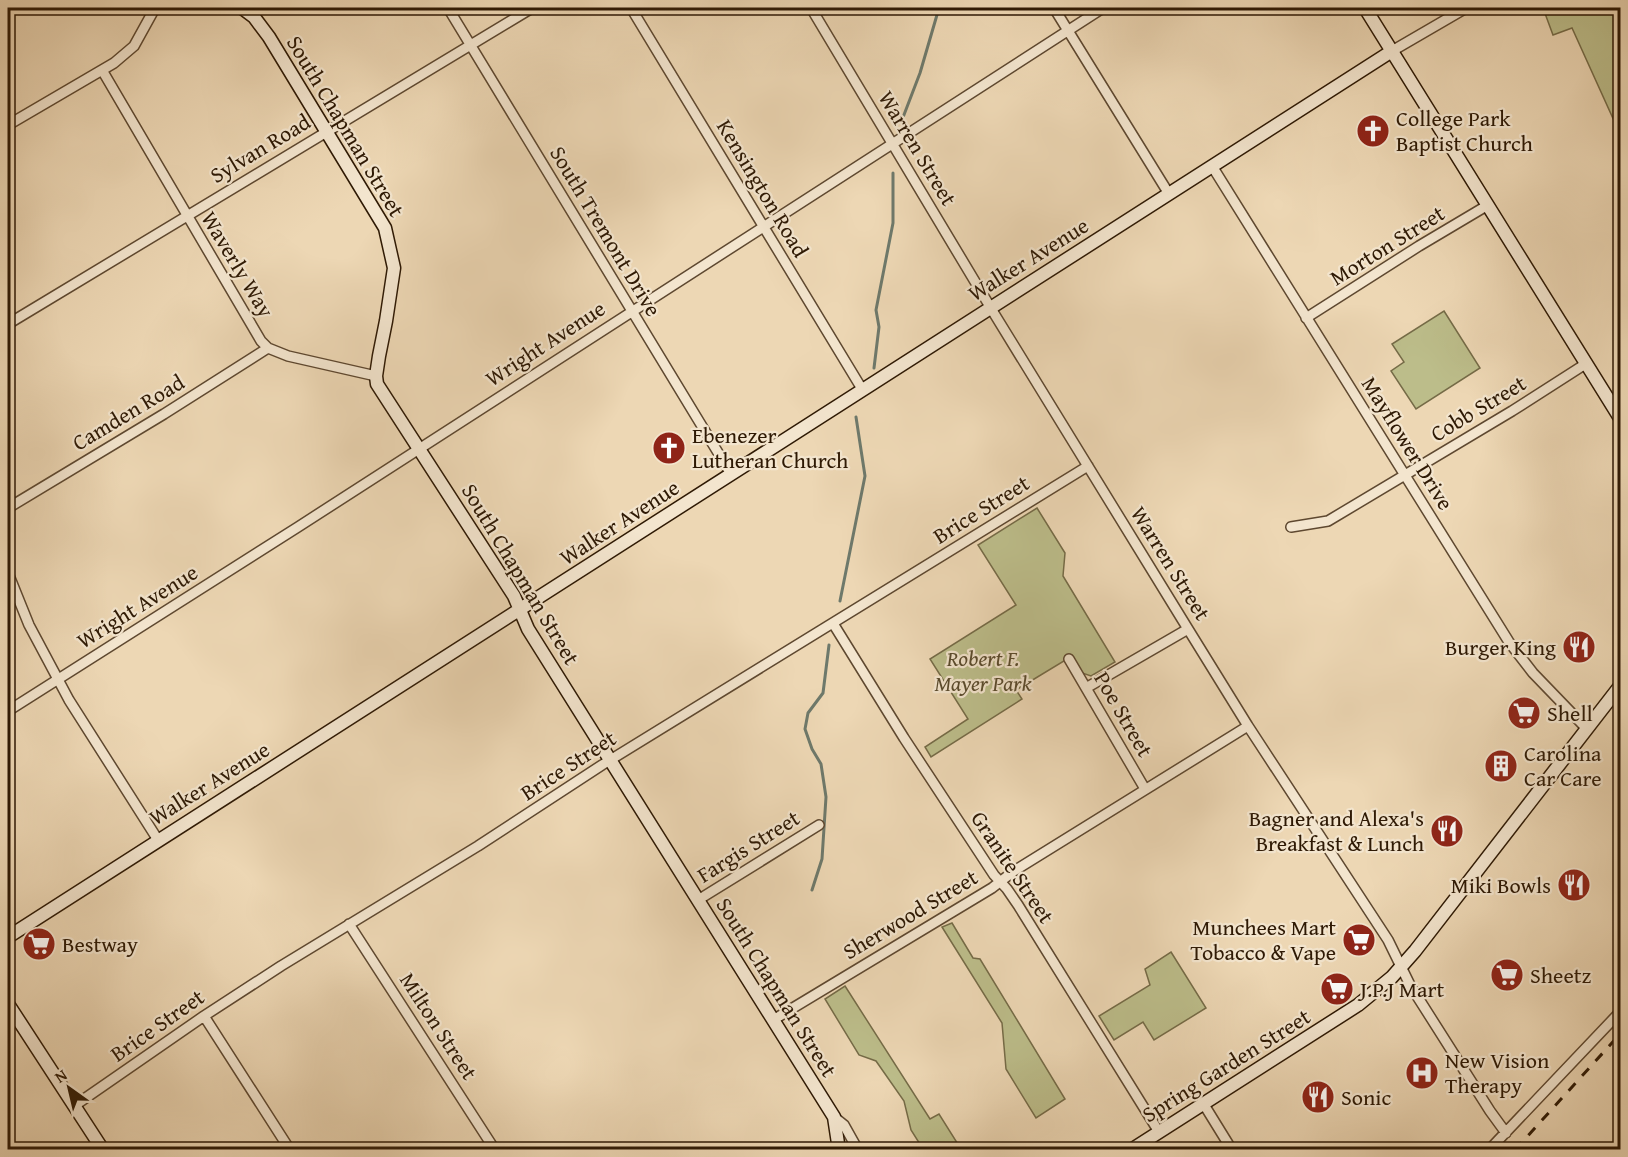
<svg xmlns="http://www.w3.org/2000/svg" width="1628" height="1157" viewBox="0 0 1628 1157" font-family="'Gentium Book Plus',serif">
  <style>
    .green { fill: #bcbd8a; stroke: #756b47; stroke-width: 1.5 }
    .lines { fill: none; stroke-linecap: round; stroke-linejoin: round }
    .stream { stroke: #6e796b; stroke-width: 3 }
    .street-casing { stroke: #5e4830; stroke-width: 12 }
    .secondary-casing { stroke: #2e1904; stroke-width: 15 }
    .street { stroke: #f3e5ce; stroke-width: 9 }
    .secondary { stroke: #f3e5ce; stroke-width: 12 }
    .rail { stroke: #2e1904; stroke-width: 3; stroke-dasharray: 10 10; stroke-linecap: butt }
    .labels { text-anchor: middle; stroke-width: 4.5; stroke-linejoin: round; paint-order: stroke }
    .poi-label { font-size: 22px; fill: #2e1904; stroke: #f3e5ce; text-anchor: start }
    .street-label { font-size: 22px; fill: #2e1904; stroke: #f3e5ce }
    .park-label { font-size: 22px; font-style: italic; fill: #594a2c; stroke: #f3e5ce }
  </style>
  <rect width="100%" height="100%" fill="#edd7b4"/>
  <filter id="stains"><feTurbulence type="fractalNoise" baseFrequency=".00333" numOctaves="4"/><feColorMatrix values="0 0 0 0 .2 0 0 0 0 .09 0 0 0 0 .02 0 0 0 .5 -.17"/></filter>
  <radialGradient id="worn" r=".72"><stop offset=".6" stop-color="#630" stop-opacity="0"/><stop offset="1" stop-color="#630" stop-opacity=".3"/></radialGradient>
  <!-- green -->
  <path class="green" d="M1543,8h77v122l-4,-5 -44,-97 -19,7z
    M1444,311l36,57 -64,41 -25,-38 13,-9 -12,-18z
    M1037,508l28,45 -2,23 52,86 -24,14 -9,-3 -10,-17 -56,34 6,9 -91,58 -6,-10 43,-28 -38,-60 86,-54 -38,-60z
    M952,923l21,35 7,1 85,140 -29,19 -30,-49 -4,-46 -60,-96z
    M1171,952l35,56 -52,32 -11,-18 -29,18 -15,-24 51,-31 -5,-16z
    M845,986l85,133 9,-5 22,35h-38l-12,-19 -7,-29 -28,-40 -17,-6 -34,-56z"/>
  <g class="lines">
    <!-- stream -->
    <path class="stream" d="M902,120l18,-47 19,-65
      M874,368l5,-41 -3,-17 17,-87v-50
      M840,601l25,-125 -9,-59
      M812,890l10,-31 4,-62 -5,-33 -9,-15 -7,-20 3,-16 15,-20 6,-48"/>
    <!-- street casing -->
    <g class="street-casing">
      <path id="street" d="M448,8l283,466
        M631,8l231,381
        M811,8l184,307 193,314 60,97 140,214 22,45 80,126 16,22
        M1054,8l115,186
        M1392,51l74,-43
        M102,70l159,271 7,7 20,8 88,20
        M8,125l106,-62 20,-17 21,-38
        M1212,166l297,476 24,31 54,56
        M1306,318l113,-72 69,-41
        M8,324l524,-316
        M8,508l156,-94 104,-66
        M1291,527l37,-6 184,-110 75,-48
        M8,573l21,52 40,75 89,140
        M834,625l70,113 90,137 13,14 11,16 141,227
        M1069,659l76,130
        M1086,688l102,-59
        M8,711l290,-184 805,-519
        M698,900l121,-75
        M349,924l146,226
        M204,1016l86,134
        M773,1020l219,-132 22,-17 234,-145
        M1203,1103l29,47
        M74,1106l130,-90 77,-50 197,-120 124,-81 486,-299
        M834,1117l10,8 14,25
        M1489,1150l131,-138"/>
    </g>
    <!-- secondary casing -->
    <g class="secondary-casing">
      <path id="secondary" d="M242,8l12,9 15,20 116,191 9,40 -8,53 -7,35 -3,20 1,8 137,212 14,33 306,488 5,33
        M1365,8l255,410
        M8,937l1384,-886
        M8,1004l95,146
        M1131,1150l227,-145 34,-28 23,-26 205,-265"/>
    </g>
    <!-- street -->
    <use href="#street" class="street"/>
    <!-- secondary -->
    <use href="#secondary" class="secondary"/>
    <!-- rail -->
    <path class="rail" d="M1515,1150l105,-116"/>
  </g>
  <!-- icons -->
  <defs>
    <g id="church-disc" transform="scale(1.725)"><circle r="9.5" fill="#8f2418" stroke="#f3e5ce"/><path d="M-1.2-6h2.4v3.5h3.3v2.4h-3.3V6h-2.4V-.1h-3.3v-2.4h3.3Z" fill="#fff"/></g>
    <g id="restaurant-disc" transform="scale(1.725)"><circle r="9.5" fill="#8f2418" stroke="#f3e5ce"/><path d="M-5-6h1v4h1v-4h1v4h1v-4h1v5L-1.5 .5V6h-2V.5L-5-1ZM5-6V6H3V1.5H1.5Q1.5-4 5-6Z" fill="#fff"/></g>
    <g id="supermarket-disc" transform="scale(1.725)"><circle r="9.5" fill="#8f2418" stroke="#f3e5ce"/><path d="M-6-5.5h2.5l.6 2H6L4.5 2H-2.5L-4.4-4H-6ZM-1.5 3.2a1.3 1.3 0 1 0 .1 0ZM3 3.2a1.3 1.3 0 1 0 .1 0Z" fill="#fff"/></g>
    <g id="building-disc" transform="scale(1.725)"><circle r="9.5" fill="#8f2418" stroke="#f3e5ce"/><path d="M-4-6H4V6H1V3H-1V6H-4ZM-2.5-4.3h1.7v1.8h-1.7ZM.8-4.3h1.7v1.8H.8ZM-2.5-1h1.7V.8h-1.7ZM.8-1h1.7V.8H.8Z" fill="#fff"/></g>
    <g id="hospital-disc" transform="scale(1.725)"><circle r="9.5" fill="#8f2418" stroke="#f3e5ce"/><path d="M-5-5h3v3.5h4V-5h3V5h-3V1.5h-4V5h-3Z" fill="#fff"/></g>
  </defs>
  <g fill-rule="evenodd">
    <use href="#church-disc" x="1373" y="131"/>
    <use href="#church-disc" x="669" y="448"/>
    <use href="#restaurant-disc" x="1579" y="647"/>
    <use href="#supermarket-disc" x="1524" y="713"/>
    <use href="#building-disc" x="1501" y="766"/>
    <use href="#restaurant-disc" x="1447" y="831"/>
    <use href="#restaurant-disc" x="1574" y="885"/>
    <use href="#supermarket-disc" x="1359" y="940"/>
    <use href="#supermarket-disc" x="39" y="944"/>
    <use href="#supermarket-disc" x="1507" y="975"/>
    <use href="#supermarket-disc" x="1337" y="989"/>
    <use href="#hospital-disc" x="1422" y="1073"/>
    <use href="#restaurant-disc" x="1318" y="1097"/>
  </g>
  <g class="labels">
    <!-- poi labels -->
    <g class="poi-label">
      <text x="1396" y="126">College Park<tspan x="1396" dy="25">Baptist Church</tspan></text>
      <text x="692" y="443">Ebenezer<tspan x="692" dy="25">Lutheran Church</tspan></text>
      <text x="1556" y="655" text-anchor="end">Burger King</text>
      <text x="1547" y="721">Shell</text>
      <text x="1524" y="761">Carolina<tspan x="1524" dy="25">Car Care</tspan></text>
      <text x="1424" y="826" text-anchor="end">Bagner and Alexa's<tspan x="1424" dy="25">Breakfast &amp; Lunch</tspan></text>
      <text x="1551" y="893" text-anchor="end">Miki Bowls</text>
      <text x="1336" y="935" text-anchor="end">Munchees Mart<tspan x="1336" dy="25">Tobacco &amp; Vape</tspan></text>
      <text x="62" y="952">Bestway</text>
      <text x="1530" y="983">Sheetz</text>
      <text x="1360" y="997">J.P.J Mart</text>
      <text x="1445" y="1068">New Vision<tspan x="1445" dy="25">Therapy</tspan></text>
      <text x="1341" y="1105">Sonic</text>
    </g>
    <!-- street labels -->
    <g class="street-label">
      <text transform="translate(346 126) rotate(59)" y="8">South Chapman Street</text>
      <text transform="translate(260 148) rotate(-31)" y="8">Sylvan Road</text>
      <text transform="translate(918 148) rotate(59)" y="8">Warren Street</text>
      <text transform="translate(763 188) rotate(59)" y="8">Kensington Road</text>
      <text transform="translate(606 231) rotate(59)" y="8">South Tremont Drive</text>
      <text transform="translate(1387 245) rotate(-32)" y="8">Morton Street</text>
      <text transform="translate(1028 259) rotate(-32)" y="8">Walker Avenue</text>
      <text transform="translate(238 264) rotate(59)" y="8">Waverly Way</text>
      <text transform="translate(545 343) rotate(-33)" y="8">Wright Avenue</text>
      <text transform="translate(1478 408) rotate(-31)" y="8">Cobb Street</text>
      <text transform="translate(128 412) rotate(-31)" y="8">Camden Road</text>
      <text transform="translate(1408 443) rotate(58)" y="8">Mayflower Drive</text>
      <text transform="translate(981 509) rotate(-32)" y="8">Brice Street</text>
      <text transform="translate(619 522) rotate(-33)" y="8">Walker Avenue</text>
      <text transform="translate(1171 563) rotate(58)" y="8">Warren Street</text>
      <text transform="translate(521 574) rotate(59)" y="8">South Chapman Street</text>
      <text transform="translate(137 606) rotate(-32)" y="8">Wright Avenue</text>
      <text transform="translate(1124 714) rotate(60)" y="8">Poe Street</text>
      <text transform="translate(568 765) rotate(-33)" y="8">Brice Street</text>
      <text transform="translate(209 783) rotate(-32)" y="8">Walker Avenue</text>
      <text transform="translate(748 846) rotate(-32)" y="8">Fargis Street</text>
      <text transform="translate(1013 867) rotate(56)" y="8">Granite Street</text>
      <text transform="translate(910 914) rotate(-31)" y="8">Sherwood Street</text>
      <text transform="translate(777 987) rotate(58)" y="8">South Chapman Street</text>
      <text transform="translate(157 1025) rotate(-35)" y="8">Brice Street</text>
      <text transform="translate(439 1026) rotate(57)" y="8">Milton Street</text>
      <text transform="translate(1226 1065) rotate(-32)" y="8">Spring Garden Street</text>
    </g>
    <!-- park labels -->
    <g class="park-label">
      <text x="983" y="666">Robert F.<tspan x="983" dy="25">Mayer Park</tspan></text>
    </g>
  </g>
  <!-- margin -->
  <rect width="1628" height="1157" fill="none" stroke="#edd7b4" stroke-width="30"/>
  <rect x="9" y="9" width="1610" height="1139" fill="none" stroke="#2e1904" stroke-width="3"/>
  <rect x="15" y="15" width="1598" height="1127" fill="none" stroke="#2e1904" stroke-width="1.5"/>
  <!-- north arrow -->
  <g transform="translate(69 1088) rotate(326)" stroke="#f3e5ce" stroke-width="4.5" paint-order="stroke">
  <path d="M0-4.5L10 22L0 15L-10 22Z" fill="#2e1904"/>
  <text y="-9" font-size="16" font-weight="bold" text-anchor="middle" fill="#2e1904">N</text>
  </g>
  <rect width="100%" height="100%" filter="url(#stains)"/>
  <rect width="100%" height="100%" fill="url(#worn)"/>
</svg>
